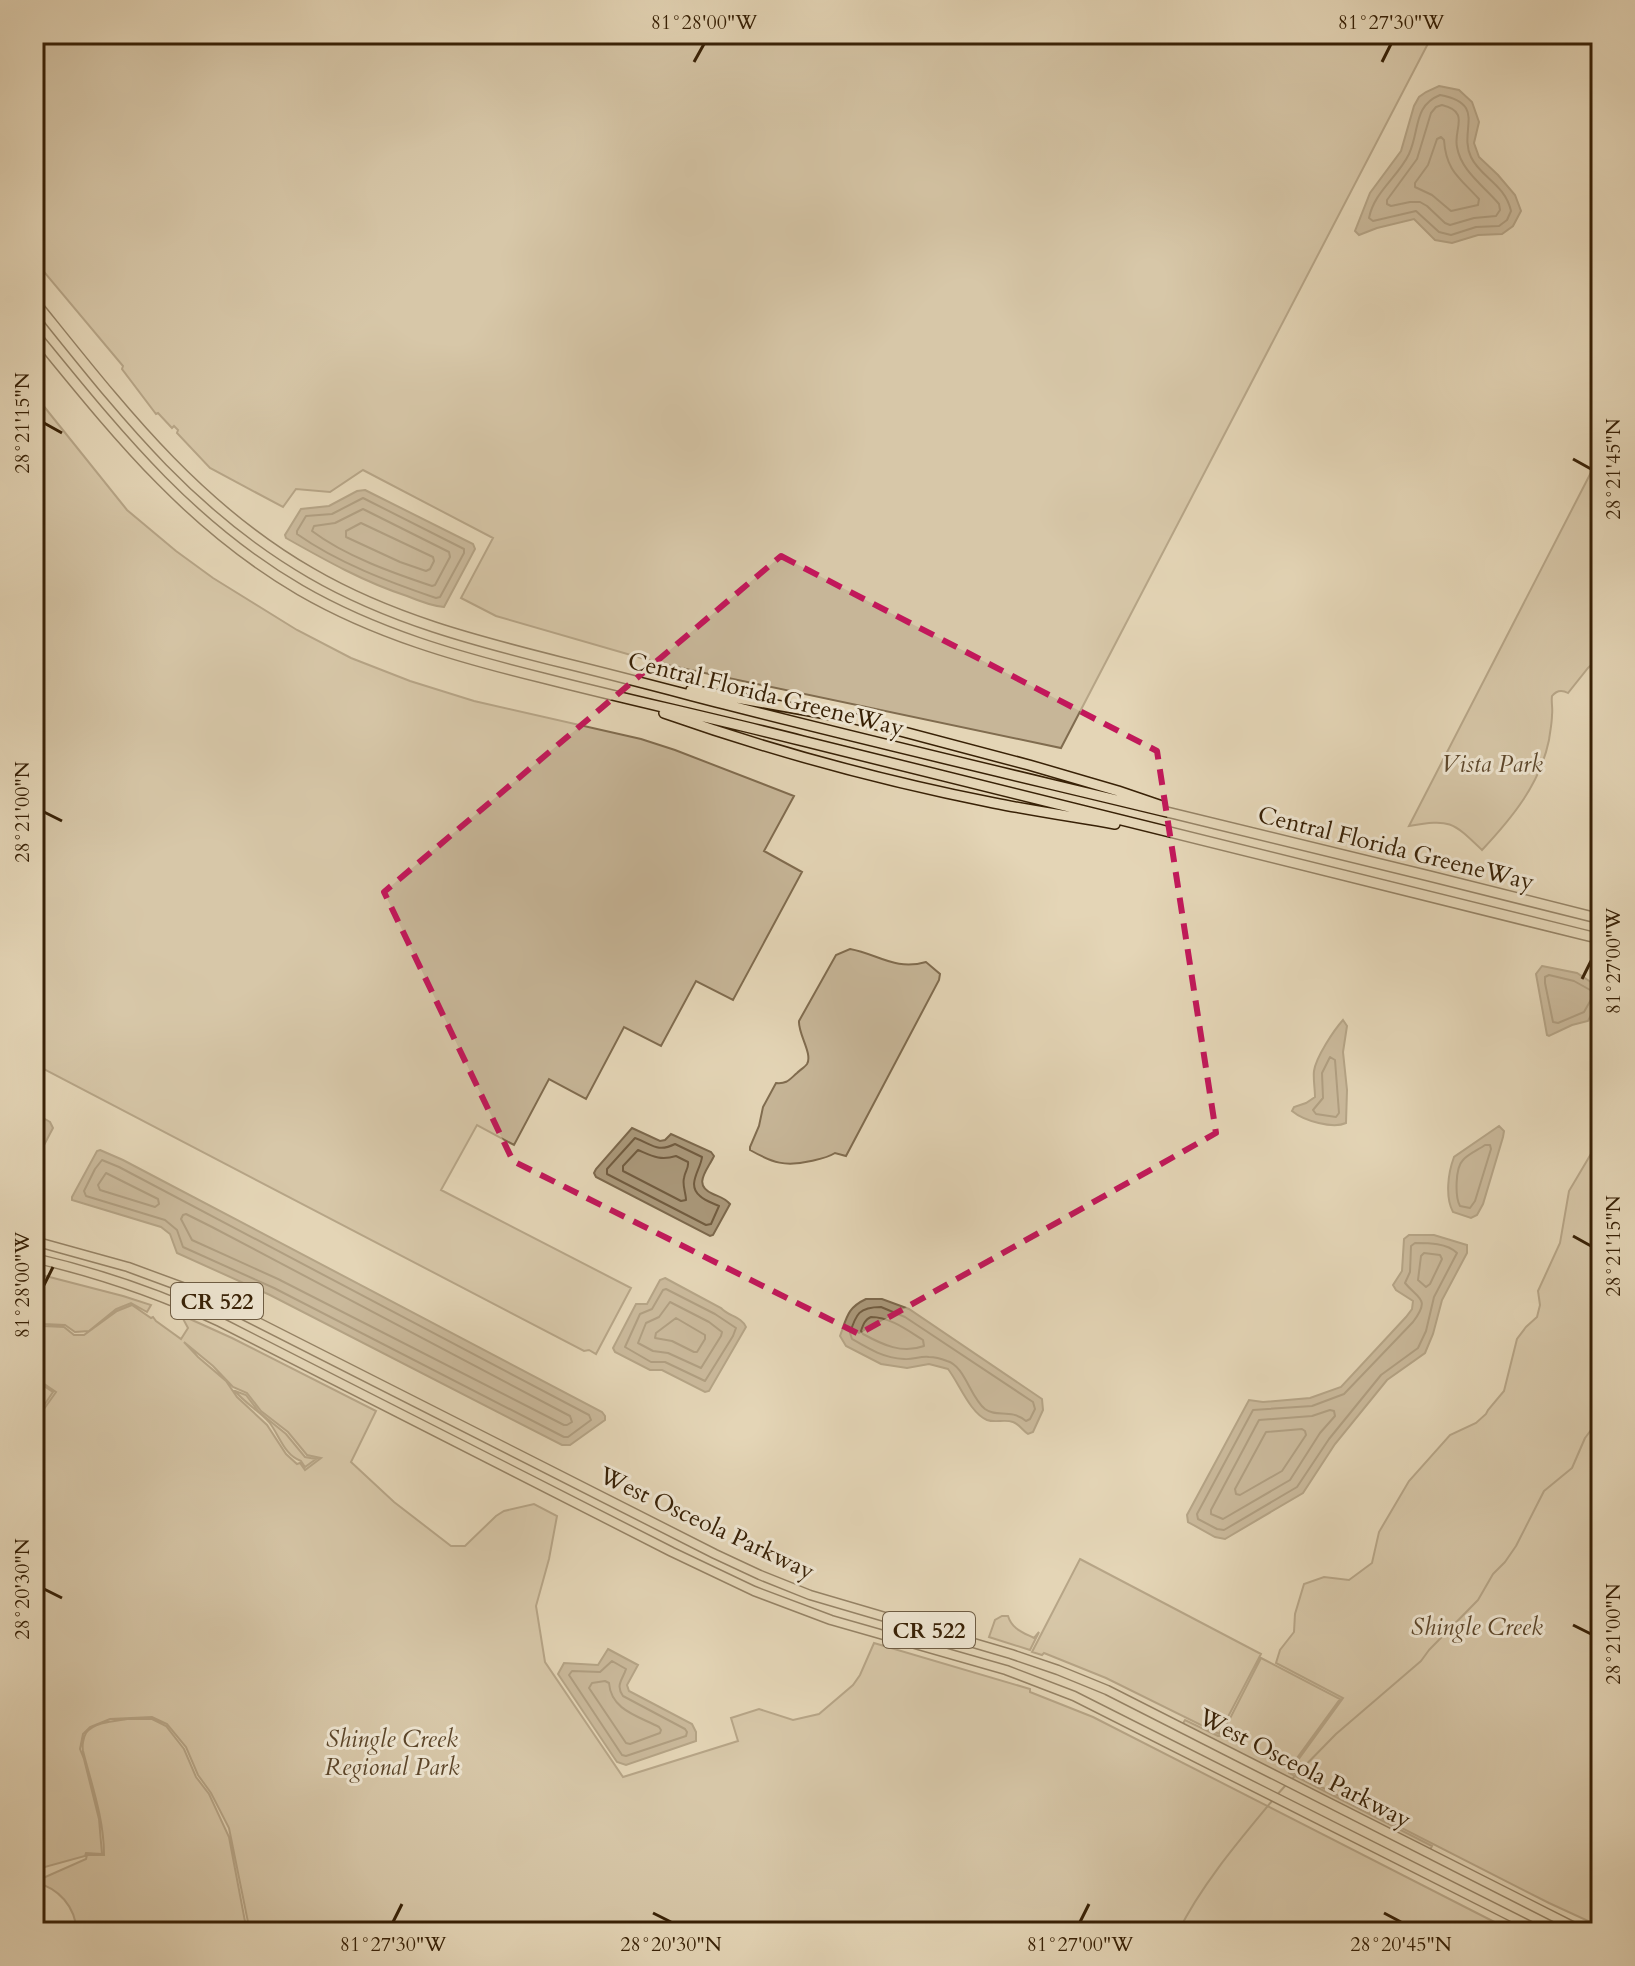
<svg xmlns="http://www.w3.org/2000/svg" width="1635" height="1966" viewBox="0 0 1635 1966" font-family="Cardo,serif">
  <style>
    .green { fill: #c7b698; stroke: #806c4f; stroke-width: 2; fill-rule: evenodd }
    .water { fill: #aa987a; stroke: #7c684c; stroke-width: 2 }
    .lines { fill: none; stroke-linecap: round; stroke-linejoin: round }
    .shore { stroke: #715c40; stroke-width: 2 }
    .stream { stroke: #7c684c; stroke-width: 2 }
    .primary-casing { stroke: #382106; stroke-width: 11 }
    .motorway-casing { stroke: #382106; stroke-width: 12 }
    .primary { stroke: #e4d5b6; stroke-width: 8 }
    .motorway { stroke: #e4d5b6; stroke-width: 9 }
    .marked { fill: none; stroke: #c2185b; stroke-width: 6; stroke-dasharray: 16 10; stroke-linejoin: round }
    .ticks { fill: none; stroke: #382106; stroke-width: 3 }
    .labels { text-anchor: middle; stroke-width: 6; stroke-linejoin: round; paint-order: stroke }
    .shield { fill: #ede4d0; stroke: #6e5c43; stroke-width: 2 }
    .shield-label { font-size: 22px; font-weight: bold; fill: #382106 }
    .street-label { font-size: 24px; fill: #382106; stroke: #ede4d0 }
    .park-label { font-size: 24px; font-style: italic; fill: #5c462a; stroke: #ede4d0 }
    .neatline { fill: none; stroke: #382106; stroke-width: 3 }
    .ticks-label { font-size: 20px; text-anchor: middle; fill: #382106 }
  </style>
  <rect width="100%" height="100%" fill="#e4d5b6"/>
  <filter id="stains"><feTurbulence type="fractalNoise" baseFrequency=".0025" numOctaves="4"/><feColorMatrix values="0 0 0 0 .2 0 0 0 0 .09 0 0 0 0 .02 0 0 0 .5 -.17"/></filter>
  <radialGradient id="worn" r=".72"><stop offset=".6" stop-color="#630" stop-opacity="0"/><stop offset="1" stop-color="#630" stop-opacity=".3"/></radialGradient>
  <!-- green -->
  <path class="green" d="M34,34h1399l-372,714 -399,-84 -166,-48 -35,-18 32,-60 -130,-68 -33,22 -34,-3 -13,18 -73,-39 -33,-35 1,-3 -4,-4 -2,2 -14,-15 -2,1 -34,-45 1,-3 -89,-106z
    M34,394l93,116 49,41 37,27 84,52 54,28 59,23 64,20 167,38 34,11 119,46 -30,55 38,21 -69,128 -37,-19 -35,65 -37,-19 -38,72 -37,-20 -35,66 -37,-20 -36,65 190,98 -35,66 -7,-4 -5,1 -550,-287z
    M1601,453v203l-13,12 -20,25c-7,-4 -12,-2 -16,3 -1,7 1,12 0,19 0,8 -2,17 -3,25 -9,44 -37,78 -67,110 -30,-29 -32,-31 -73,-24z
    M850,949c28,5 45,22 76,13l14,12 -1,6 -93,176 -11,-3c-8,5 -15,6 -24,8 -26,6 -38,2 -61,-11v-3l9,-21 4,-19 13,-24c11,1 13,-3 21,-10 3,-3 8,-6 10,-9 6,-10 -9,-30 -8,-43l37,-66z
    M1601,1137v790l-52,-24 -259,-132 53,-73 -67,-35 4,-13 14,-18 1,-18 9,-30 20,-7 25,3 23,-17 7,-31 30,-51 41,-46 26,-12 10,-9 2,-4 16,-19 13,-52 9,-12 11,-10 3,-12 -2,-14 22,-48 9,-52z
    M34,1273l89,23 28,9 -4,7 -16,-9 -15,6 -27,22 -14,1 -10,-7 -21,-1 -10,-4z
    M132,1305l19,13 2,-1 3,4 25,18 7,-11 -7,-13 51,23 144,73 -25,51 43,40 57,44h14l31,-30 8,-5 30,-7 23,12 -8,43 -13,47 9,56 78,115 115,-36 -7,-23 28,-9 34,11 26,-6 34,-29 7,-10 14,-32 156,46v3l63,25 421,215h-1264l-21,-104 -18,-35 -13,-18 -12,-28 -19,-23 -15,-7 -42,2 -20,8 -7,7 -3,15 4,10 15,60 3,35 -16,-1 -1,3 -51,14v-447l22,-31 -22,-15v-54l9,3 21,1 10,8h10l33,-24zM184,1342l29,24 20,21 14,6 14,18 27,21 19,23 14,3 -16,12 -5,-7 -3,1 -11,-10 -19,-29 -30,-28 -11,-16 -28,-24z
    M36,1381l17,11 -19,28v-38z
    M235,1391l11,4 13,17 27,22 19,23 11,2 -11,8 -4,-6c-17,-6 -21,-25 -32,-39 -10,-11 -24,-19 -34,-31z
    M1080,1559l181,95 -42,80 -113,-56 -62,-25 -2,2 -10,-3z
    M1002,1616h6c4,13 14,16 26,22l5,-6 -9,18 -41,-13 6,-17z
    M1261,1658l79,41 -51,70v4l143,73 -2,4 -248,-125 3,-5 33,16h3z
    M127,1719h25l14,7 18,23 12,28 13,17 20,43 18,95h-170c-2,-26 -18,-44 -43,-50l52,-23 1,-4h17c0,-36 -12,-69 -21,-104 -1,-5 0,-13 3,-18 8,-11 29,-12 41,-14z"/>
  <!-- water -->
  <path class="water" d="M1439,86l20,4 13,12 7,20 -5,21 5,14 19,18 17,20 6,16 -8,15 -11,8 -24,1 -26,8 -17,-3 -21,-21 -37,9 -18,7 -4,-4 15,-38 31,-42 13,-45 5,-9 7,-5z
    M365,490l108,54 2,5 -31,58c-13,-1 -25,-6 -37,-11 -43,-14 -82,-36 -121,-58l-1,-3 16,-26 28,-3 28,-15z
    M1542,966l35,7 23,15 1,7 -13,26 -16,4 -23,11 -2,-1 -11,-61z
    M1343,1020l4,6 -4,26 4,38 -1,33c-13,6 -42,-2 -54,-12l2,-4 12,-4 9,-6c0,-8 -2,-19 -1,-26 2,-14 20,-41 29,-51z
    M34,1113l16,9 3,6 -19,36z
    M1499,1126l5,5 -1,6 -20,67 -6,11 -6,3 -18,-6c-8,-15 -5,-39 1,-55z
    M632,1128l28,13 5,-1 6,-6 40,18 3,4c-7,15 -22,29 -1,38 7,3 12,4 17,10l-17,31 -3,1 -114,-59 -2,-4 2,-4z
    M100,1150l23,10 479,252 3,4v4l-35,25h-8l-292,-150 -93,-42 -7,-19 -9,-7 -89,-27v-3l25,-46z
    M1409,1235h25l33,10v8l-25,47 -9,34 -8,19 -38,27 -52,64 -32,49 -78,46 -10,-2 -27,-15 -1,-7 62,-115 14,2 47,-4 31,-11 65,-70 6,-8 1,-8 -17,-11 -3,-5 9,-14 2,-32z
    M665,1278l56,30c7,8 21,9 25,19l-37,64 -4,1 -43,-22h-12l-35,-18 -2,-4 23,-44h11l13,-24z
    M866,1299h16l27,10 133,90 1,11 -10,22 -5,2c-5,-3 -9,-10 -15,-12 -8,-3 -18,1 -26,-2 -17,-7 -28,-37 -39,-51l-19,-5 -22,4 -26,-4 -35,-18 -6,-10c7,-19 7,-28 26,-37z
    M608,1649l30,16 -11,20 2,6 63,33 4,8v9l-70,24 -9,-3 -59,-88 6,-11 34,2z"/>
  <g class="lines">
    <!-- shore -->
    <path class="shore" d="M1440,95c48,9 18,35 31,62 9,20 34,27 40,54l-4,9 -8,6 -23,1 -25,8 -12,-3 -23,-21 -43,10 -4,-3c5,-26 29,-41 40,-64 11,-24 4,-48 31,-59z
      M1442,105c29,7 11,24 15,42 4,24 27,39 42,57l1,6 -4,6 -22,2 -24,7 -5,-2 -18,-17 -7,-4h-10l-19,4 -4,-2v-4l30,-41 14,-46 5,-6z
      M1441,137l3,3c2,31 16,38 35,59l-1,6 -27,6 -19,-16 -17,-8v-4l13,-18 9,-26z
      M363,498l101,51v4l-24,44 -4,1c-47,-16 -98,-35 -139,-64v-3l9,-15 26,-2z
      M363,509l86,43 1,5 -15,28 -3,1c-39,-13 -87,-30 -120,-55l2,-5 21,-3z
      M361,523l72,34 1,4 -4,8 -4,2 -26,-9 -54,-25v-6z
      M1549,975l25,6 18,10 1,5 -9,16 -26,11 -5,-1 -8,-39v-6z
      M1330,1057l5,3 4,53 -3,4 -20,-3 -3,-4 10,-12 -1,-25z
      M635,1138c17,6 22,15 40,6l27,13c-1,12 -16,28 -2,39 5,5 13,7 19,10l-8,18 -5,1 -99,-51v-5z
      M1485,1145h5l1,4 -16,52 -5,7 -10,-2c-5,-9 -5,-38 3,-46 5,-6 15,-10 22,-15z
      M638,1150c14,6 22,11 38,6l12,6c1,6 -3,9 -4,16 -2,7 2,15 2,22l-5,1 -58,-30v-5z
      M102,1160l17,7 470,248 2,5 -23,17h-4l-290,-149 -91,-41 -6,-17 -12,-10 -79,-24 -2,-5 11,-22z
      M106,1173l52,26 1,5 -4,3 -55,-17 -2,-5z
      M183,1215l3,-1 26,13 358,189 2,6 -5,3h-3l-286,-146 -86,-39 -11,-21z
      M1415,1243c14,0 32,0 42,10l-23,44 -8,34 -8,17 -37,27 -52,64 -32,48 -73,43 -7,-1 -19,-10 -1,-5 56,-104 59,-4 32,-12 69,-72c18,-24 5,-23 -8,-39l5,-11 1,-26z
      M1424,1253l16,2 2,4 -12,25 -4,3 -8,-7 3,-24z
      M666,1289l49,25 21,14 -3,8 -28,45 -40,-19h-14l-26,-15 15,-33 12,-5 11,-19z
      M670,1302l39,20 13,10 -1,4 -20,32 -33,-15 -15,-2 -15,-8 8,-20 13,-6z
      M881,1307l24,10 128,85 2,7 -5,10 -4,2c-16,-13 -29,-3 -41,-12 -15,-12 -20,-43 -38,-48 -5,-2 -13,-4 -18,-4 -9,-1 -17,3 -25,2 -20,-1 -35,-10 -52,-20l-2,-6c6,-19 9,-26 31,-26z
      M871,1317c19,0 36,13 52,23l1,6c-22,8 -41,-1 -61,-12l-2,-3c2,-6 4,-12 10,-14z
      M676,1318l29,17v4l-8,13h-3l-22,-11 -17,-3 1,-5z
      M1330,1410l4,1 1,5 -15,17 -30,47 -67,39 -12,-5v-4l48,-90 53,-4z
      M1302,1429l3,2 1,4 -24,36 -42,24 -4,-1 -1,-5 31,-57z
      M612,1661l14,8c-3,10 -11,16 -3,27l62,33 2,3 -1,4 -60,20 -4,-1 -53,-80 3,-4 28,1z
      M605,1681l4,2c2,27 29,33 50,44l2,3 -1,3 -30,11 -4,-1 -37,-55 3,-5z"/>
    <!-- stream -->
    <path class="stream" d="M1292,1779l44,-45 85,-73 8,-11 49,-50 15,-26 12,-12 11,-16 28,-55 28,-23 13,-30 12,-16 4,-11
      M1276,1796l9,-10
      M1178,1932c24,-48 60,-90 94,-131"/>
    <!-- primary casing -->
    <g class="primary-casing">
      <path id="primary" d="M34,1241l94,26 76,28 511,259 45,21 50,20 201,59 47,16 49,20 477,242
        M34,1258c65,15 126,36 186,64l452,230 82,39 77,29 175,50 68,26 468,236"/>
    </g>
    <!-- motorway casing -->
    <g class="motorway-casing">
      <path id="motorway" d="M34,301c84,104 159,204 277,272 79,46 165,68 253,90 53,13 106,27 160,41 148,38 298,73 447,109 143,34 287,70 430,106
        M34,333c81,99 153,191 266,257 76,44 158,67 243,88 86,22 174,41 260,63 267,64 532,133 798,198
        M691,690l164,29 174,46 89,26 44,15
        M664,713c108,38 219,68 330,90 40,8 81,14 121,21"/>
    </g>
    <!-- primary -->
    <use href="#primary" class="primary"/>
    <!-- motorway -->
    <use href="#motorway" class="motorway"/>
  </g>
  <!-- marked area -->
  <path d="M0 0H1635V1966H0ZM781,556l376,195 59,382 -357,201 -346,-173 -129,-269z" fill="#e4d5b6" fill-opacity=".55" fill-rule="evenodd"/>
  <path class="marked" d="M781,556l376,195 59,382 -357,201 -346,-173 -129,-269z"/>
  <!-- ticks -->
  <path class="ticks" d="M694,62l10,-18M1382,62l9,-18M44,423l18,10M1573,459l18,10M44,812l18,9M1582,979l9,-18M1573,1236l18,10M44,1285l9,-18M44,1589l18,9M1573,1625l18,9M653,1913l18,9M1384,1913l17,9M393,1922l9,-18M1080,1922l9,-18"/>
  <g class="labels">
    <!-- shield labels -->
    <g class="shield">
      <rect x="171" y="1283" width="92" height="36" rx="6"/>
      <rect x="883" y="1612" width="92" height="36" rx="6"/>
    </g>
    <g class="shield-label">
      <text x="217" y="1309">CR 522</text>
      <text x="929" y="1638">CR 522</text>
    </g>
    <!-- street labels -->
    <g class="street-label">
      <text transform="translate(766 694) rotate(14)" y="8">Central Florida GreeneWay</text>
      <text transform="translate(1396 848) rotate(14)" y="8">Central Florida GreeneWay</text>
      <text transform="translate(707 1523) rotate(25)" y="8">West Osceola Parkway</text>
      <text transform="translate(1305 1768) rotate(27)" y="8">West Osceola Parkway</text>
    </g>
    <!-- park labels -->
    <g class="park-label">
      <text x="1492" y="772">Vista Park</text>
      <text x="1477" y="1635">Shingle Creek</text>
      <text x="392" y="1747">Shingle Creek<tspan x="392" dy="28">Regional Park</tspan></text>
    </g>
  </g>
  <!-- margin -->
  <rect width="1635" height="1966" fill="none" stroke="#e4d5b6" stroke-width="88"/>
  <rect x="44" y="44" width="1547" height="1878" class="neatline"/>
  <g class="ticks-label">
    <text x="704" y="29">81°28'00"W</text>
    <text x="1391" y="29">81°27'30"W</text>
    <text transform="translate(22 423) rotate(-90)" y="7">28°21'15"N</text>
    <text transform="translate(1613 469) rotate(-90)" y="7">28°21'45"N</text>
    <text transform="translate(22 812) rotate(-90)" y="7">28°21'00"N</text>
    <text transform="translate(1613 961) rotate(-90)" y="7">81°27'00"W</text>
    <text transform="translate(1613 1246) rotate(-90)" y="7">28°21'15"N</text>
    <text transform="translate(22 1285) rotate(-90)" y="7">81°28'00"W</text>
    <text transform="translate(22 1589) rotate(-90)" y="7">28°20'30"N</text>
    <text transform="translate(1613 1634) rotate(-90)" y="7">28°21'00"N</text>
    <text x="393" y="1951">81°27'30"W</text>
    <text x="671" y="1951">28°20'30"N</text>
    <text x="1080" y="1951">81°27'00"W</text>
    <text x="1401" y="1951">28°20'45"N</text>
  </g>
  <rect width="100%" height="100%" filter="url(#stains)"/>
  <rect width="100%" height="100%" fill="url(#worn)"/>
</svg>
